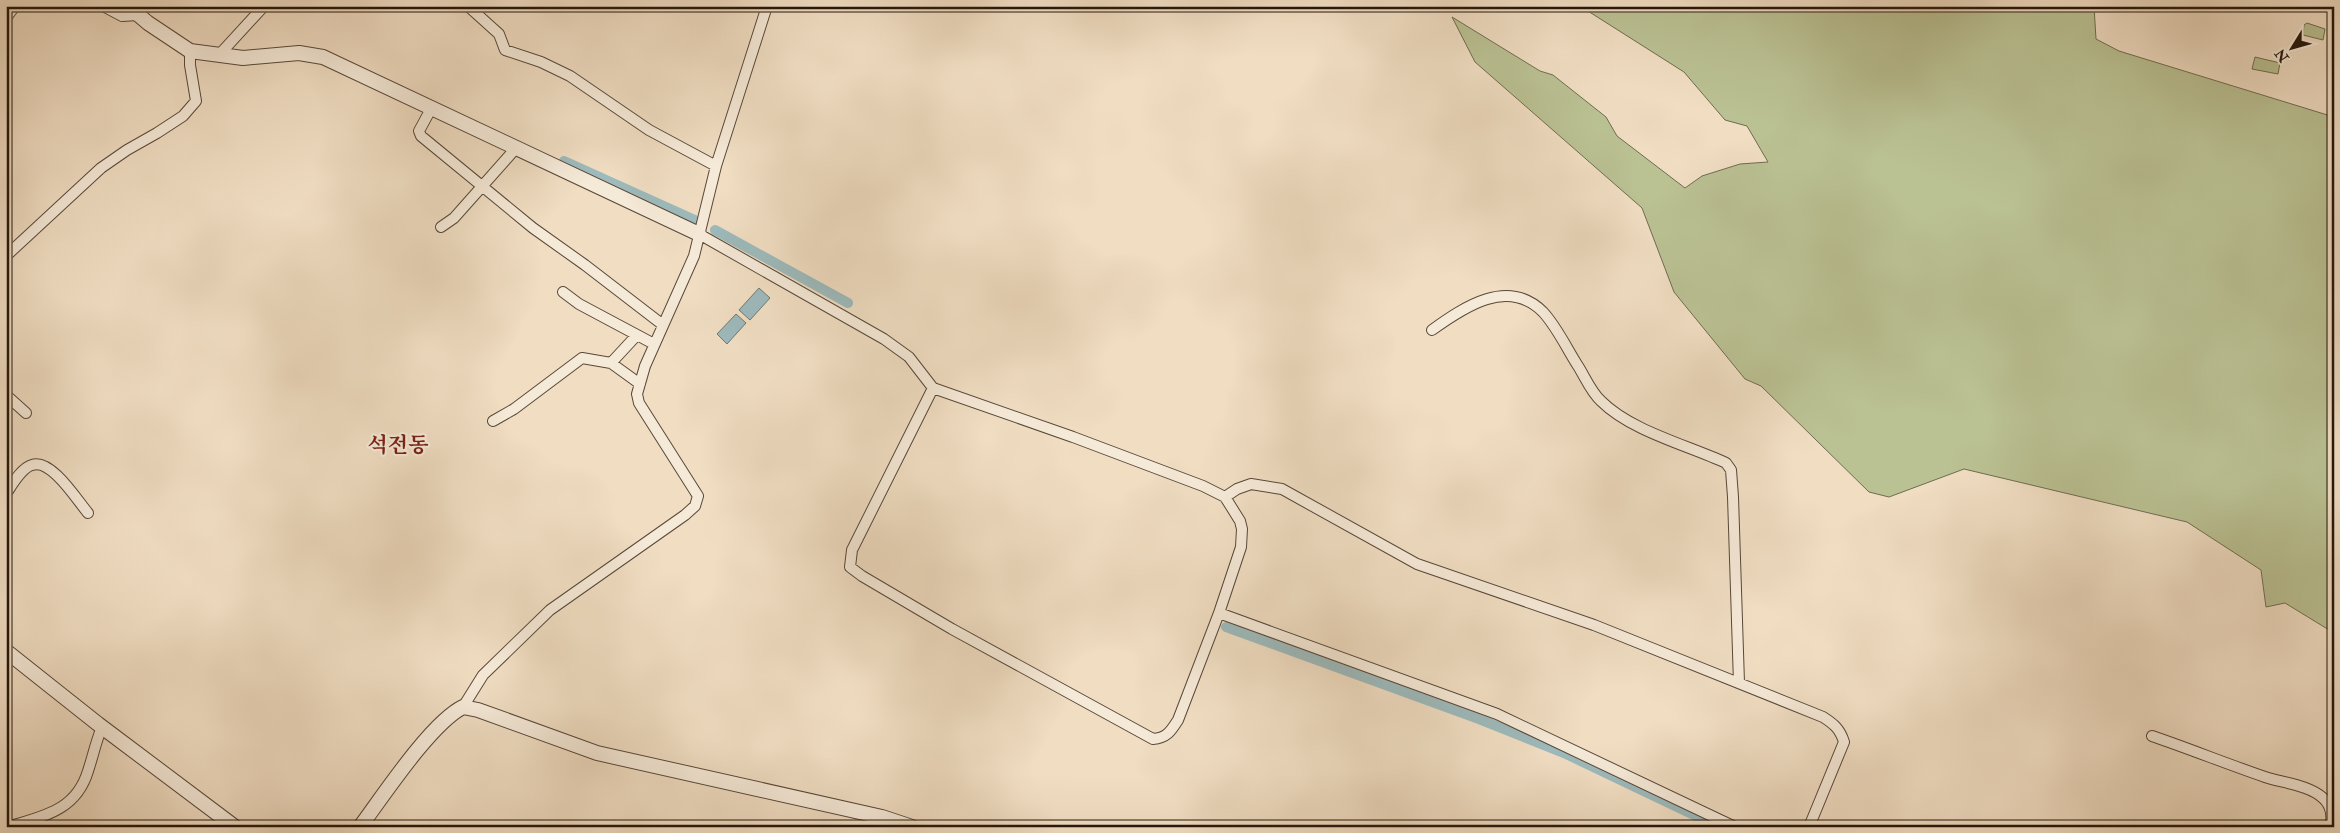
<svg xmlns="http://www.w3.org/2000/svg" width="2340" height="833" viewBox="0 0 2340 833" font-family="'IM FELL Double Pica','Noto Serif KR',serif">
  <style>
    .green { fill: #bac193; stroke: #706c50 }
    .water { fill: #9dbabc; stroke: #6d7976 }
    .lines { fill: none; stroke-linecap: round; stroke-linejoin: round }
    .canal { stroke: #9dbabc; stroke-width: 10 }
    .minor-casing { stroke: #58483a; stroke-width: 12 }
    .tertiary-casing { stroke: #58483a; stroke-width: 16 }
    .minor { stroke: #f5e9d7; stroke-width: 10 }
    .tertiary { stroke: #f5e9d7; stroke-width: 14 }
    .labels { text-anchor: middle; stroke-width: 4.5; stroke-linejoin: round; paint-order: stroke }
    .quarter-label { font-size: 21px; font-weight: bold; fill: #7a1f14; stroke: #f5e9d7 }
  </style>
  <rect width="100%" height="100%" fill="#f0ddc2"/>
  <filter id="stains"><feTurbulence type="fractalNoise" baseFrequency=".004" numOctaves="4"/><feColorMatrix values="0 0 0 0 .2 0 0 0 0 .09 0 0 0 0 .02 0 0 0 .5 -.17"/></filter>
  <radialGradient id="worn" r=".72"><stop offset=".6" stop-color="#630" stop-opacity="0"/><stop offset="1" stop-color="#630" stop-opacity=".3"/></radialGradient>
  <!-- green -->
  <path class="green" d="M1580,6h514l2,33 23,12 215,66v516l-49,-30 -19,4 -5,-37 -74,-48 -223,-53 -75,28 -20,-5 -108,-106 -16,-7 -71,-87 -32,-84 -167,-146 -23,-45 88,54 13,4 53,42 11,19 68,52 17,-12 38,-12 28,-2 -21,-36 -22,-6 -41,-48z
    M2307,23l18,6 -2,11 -20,-5 1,-10z
    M2255,57l25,6 -2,11 -26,-5z"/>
  <!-- water -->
  <path class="water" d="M759,288l11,10 -20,22 -11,-10z
    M736,314l10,9 -19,21 -10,-10z"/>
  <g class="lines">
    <!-- canal -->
    <path class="canal" d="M564,161l133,60
      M715,230l133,73
      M1226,627l253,92 85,34 155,74"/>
    <!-- minor casing -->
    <g class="minor-casing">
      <path id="minor" d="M103,6l19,10 16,-1
        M468,6l31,28 6,16 36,12 29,14 79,54 67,36
        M6,18l9,-12
        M219,55l45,-49
        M432,107l-13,24 2,5 112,92 52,37 78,60
        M441,227l13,-9 63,-71
        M699,234l185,105 25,18 24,31 140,49 130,49 22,11 15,24 2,8 -1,18 -22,66 278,101 238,113
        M6,256l95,-88 26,-18 30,-17 26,-17 13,-15 -6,-36v-14
        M563,292l16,12 75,40
        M1432,330c32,-23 76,-53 111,-18 14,15 24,37 35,54 7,11 13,26 23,35 30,30 86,44 125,62l5,7 2,27 6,186
        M611,363l29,21
        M933,388l-81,162 -2,17 12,9 90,53 201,110c14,-1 18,-8 25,-19l41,-107
        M6,395l20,18
        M493,421l21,-12 68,-51 29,5 25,-27
        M6,494c6,-9 15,-26 26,-29 19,-7 45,35 56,48
        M1225,497l12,-8 14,-5 31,5 135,75 177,61 229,92c11,7 17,12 21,25l-35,85
        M463,707l20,-32 67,-65 135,-95 10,-9 3,-10 -59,-93 -2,-9 8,-28 49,-110 22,-90 51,-160
        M2152,736c38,13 75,28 113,41 18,6 44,8 58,21 9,8 9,18 8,29
        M8,827c35,-11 68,-16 80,-56 5,-15 8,-30 14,-44"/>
    </g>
    <!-- tertiary casing -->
    <g class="tertiary-casing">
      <path id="tertiary" d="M128,6l20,17 42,28 53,7 56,-5 24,4 376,177
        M6,651l92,73 137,103
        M360,827c23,-31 71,-104 103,-120l15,3 119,43 285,64 30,10"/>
    </g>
    <!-- minor -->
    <use href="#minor" class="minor"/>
    <!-- tertiary -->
    <use href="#tertiary" class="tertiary"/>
  </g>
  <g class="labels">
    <!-- quarter labels -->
    <g class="quarter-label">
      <text x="398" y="452">석전동</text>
    </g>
  </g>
  <!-- margin -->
  <rect width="2340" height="833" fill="none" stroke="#f0ddc2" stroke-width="25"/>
  <rect x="8" y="8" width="2325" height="818" fill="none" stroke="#25170c" stroke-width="2.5"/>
  <rect x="12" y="12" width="2315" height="808" fill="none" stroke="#25170c"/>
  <!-- north arrow -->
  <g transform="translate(2292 48) rotate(233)" stroke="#f5e9d7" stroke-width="4" paint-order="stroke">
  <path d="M0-4L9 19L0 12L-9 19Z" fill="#25170c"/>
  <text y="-8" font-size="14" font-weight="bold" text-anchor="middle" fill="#25170c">N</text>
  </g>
  <rect width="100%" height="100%" filter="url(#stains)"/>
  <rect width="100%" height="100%" fill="url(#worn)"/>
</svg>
